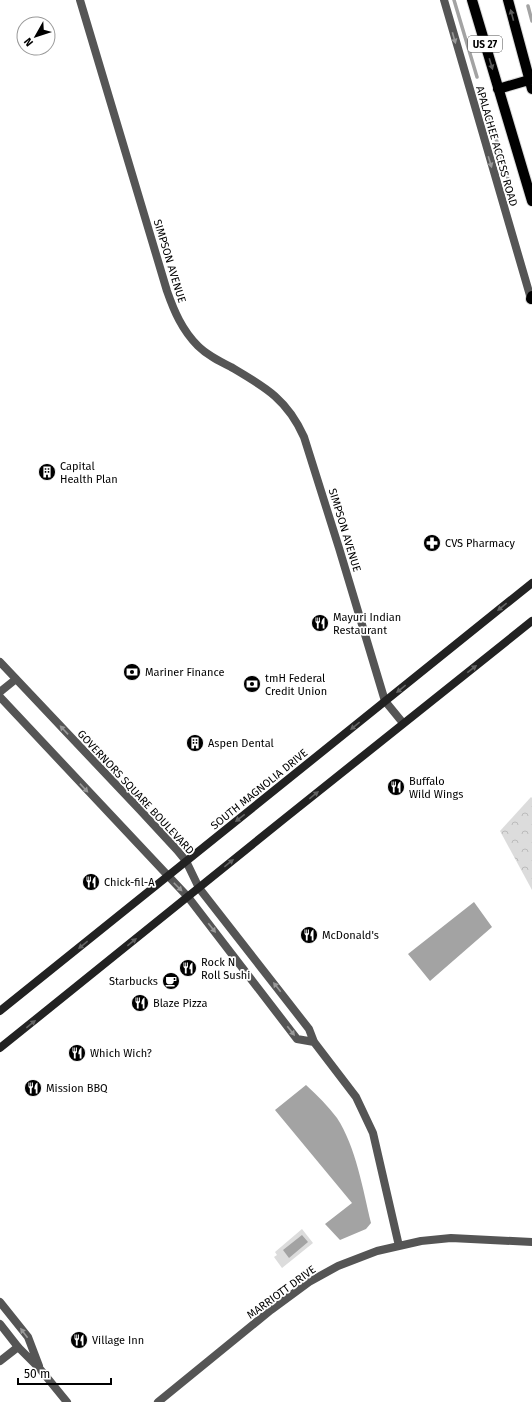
<svg xmlns="http://www.w3.org/2000/svg" width="532" height="1402" viewBox="0 0 532 1402" font-family="'Fira Sans',sans-serif">
  <style>
    .forest { fill: url(#forest-crowns) }
    .pitch { fill: #dcdcdc }
    .water { fill: #a3a3a3 }
    .lines { fill: none; stroke-linecap: round; stroke-linejoin: round }
    .stream { stroke: #a3a3a3; stroke-width: 3.5 }
    .primary-casing { stroke: #dbdbdb; stroke-width: 12 }
    .minor { stroke: #555; stroke-width: 8 }
    .tertiary { stroke: #555; stroke-width: 8 }
    .secondary { stroke: #222; stroke-width: 8 }
    .primary { stroke: #000; stroke-width: 10 }
    .oneway { fill: #595959 }
    .oneway2 { fill: #999 }
    .oneway3 { fill: #646464 }
    .labels { text-anchor: middle; stroke-width: 3.5; stroke-linejoin: round; paint-order: stroke }
    .shield { fill: #fff; stroke: #4c4c4c; stroke-width: 1 }
    .shield-label { font-size: 10px; font-weight: bold; fill: #000 }
    .street-label { font-size: 11px; fill: #000; stroke: #fff }
    .poi-label { font-size: 11px; fill: #000; stroke: #fff; text-anchor: start }
  </style>
  <defs>
    <pattern id="forest-crowns" width="20" height="18" patternUnits="userSpaceOnUse"><rect width="20" height="18" fill="#dcdcdc"/><path d="M2 6a3 3 0 1 1 6 0M12 15a3 3 0 1 1 6 0" fill="none" stroke="#bbb"/></pattern>
  </defs>
  <rect width="100%" height="100%" fill="#fff"/>
  <!-- forest -->
  <path class="forest" d="M531,797l1,1v92l-32,-59z"/>
  <!-- pitch -->
  <path class="pitch" d="M302,1229l11,14 -31,25 -8,-11 3,-2 -2,-3z"/>
  <!-- water -->
  <path class="water" d="M474,902l18,25 -62,54 -22,-27z
    M306,1085c11,10 22,21 31,33 19,29 26,72 34,105l-5,6 -26,11 -15,-16 27,-21 -77,-93z
    M302,1235l6,7 -19,16 -6,-8z"/>
  <g class="lines">
    <!-- stream -->
    <path class="stream" d="M454,0l23,77
      M528,6l4,15
      M489,115l19,64"/>
    <!-- primary casing -->
    <g class="primary-casing">
      <path id="primary" d="M472,0l60,201
        M508,0l24,89
        M498,89l31,-9
        M531,299l1,-3"/>
    </g>
    <!-- minor -->
    <path class="minor" d="M80,0l87,291c7,20 15,39 31,55 9,9 21,15 33,21 34,20 56,32 73,70l35,111 46,153 18,22
      M444,0l87,299
      M199,888l110,141 5,13 42,55 17,36 26,113
      M188,897l109,142 17,3
      M0,1361l18,-14
      M158,1402l113,-92 38,-28 29,-16 39,-15 44,-10 30,-3 81,4"/>
    <!-- tertiary -->
    <path class="tertiary" d="M0,662l140,148 37,40 9,11 13,27
      M0,692l16,-13
      M0,697l188,200
      M0,1302l28,35 11,29
      M0,1324l18,23 22,22 27,33"/>
    <!-- secondary -->
    <path class="secondary" d="M0,1011l532,-428
      M0,1048l284,-229 248,-198"/>
    <!-- primary -->
    <use href="#primary" class="primary"/>
  </g>
  <!-- one-way arrows -->
  <defs><path id="oneway-solid" d="M-6-.8H1V-3.2L6.5 0L1 3.2V.8H-6Z"/></defs>
  <g class="oneway">
    <use href="#oneway-solid" transform="translate(512 15) rotate(-105)"/>
    <use href="#oneway-solid" transform="translate(491 64) rotate(73)"/>
  </g>
  <g class="oneway2">
    <use href="#oneway-solid" transform="translate(454 38) rotate(74)"/>
    <use href="#oneway-solid" transform="translate(490 162) rotate(73)"/>
    <use href="#oneway-solid" transform="translate(64 730) rotate(-133)"/>
    <use href="#oneway-solid" transform="translate(84 788) rotate(47)"/>
    <use href="#oneway-solid" transform="translate(178 887) rotate(45)"/>
    <use href="#oneway-solid" transform="translate(212 928) rotate(52)"/>
    <use href="#oneway-solid" transform="translate(277 987) rotate(-128)"/>
    <use href="#oneway-solid" transform="translate(291 1031) rotate(52)"/>
    <use href="#oneway-solid" transform="translate(24 1333) rotate(-127)"/>
  </g>
  <g class="oneway3">
    <use href="#oneway-solid" transform="translate(502 607) rotate(141)"/>
    <use href="#oneway-solid" transform="translate(472 669) rotate(-38)"/>
    <use href="#oneway-solid" transform="translate(401 689) rotate(141)"/>
    <use href="#oneway-solid" transform="translate(355 726) rotate(141)"/>
    <use href="#oneway-solid" transform="translate(314 795) rotate(-39)"/>
    <use href="#oneway-solid" transform="translate(240 818) rotate(142)"/>
    <use href="#oneway-solid" transform="translate(229 863) rotate(-39)"/>
    <use href="#oneway-solid" transform="translate(132 942) rotate(-39)"/>
    <use href="#oneway-solid" transform="translate(83 945) rotate(141)"/>
    <use href="#oneway-solid" transform="translate(31 1024) rotate(-39)"/>
  </g>
  <!-- icons -->
  <defs>
    <g id="building-disc" transform="scale(0.9)"><circle r="9.5" fill="#000" stroke="#fff"/><path d="M-4-6H4V6H1V3H-1V6H-4ZM-2.5-4.3h1.7v1.8h-1.7ZM.8-4.3h1.7v1.8H.8ZM-2.5-1h1.7V.8h-1.7ZM.8-1h1.7V.8H.8Z" fill="#fff"/></g>
    <g id="pharmacy-disc" transform="scale(0.9)"><circle r="9.5" fill="#000" stroke="#fff"/><path d="M-2-6h4v4h4v4h-4v4h-4v-4h-4v-4h4Z" fill="#fff"/></g>
    <g id="restaurant-disc" transform="scale(0.9)"><circle r="9.5" fill="#000" stroke="#fff"/><path d="M-5-6h1v4h1v-4h1v4h1v-4h1v5L-1.5 .5V6h-2V.5L-5-1ZM5-6V6H3V1.5H1.5Q1.5-4 5-6Z" fill="#fff"/></g>
    <g id="bank-disc" transform="scale(0.9)"><circle r="9.5" fill="#000" stroke="#fff"/><path d="M-6-4H6V4H-6ZM0-2.3a2.3 2.3 0 1 0 0 4.6a2.3 2.3 0 1 0 0-4.6Z" fill="#fff"/></g>
    <g id="cafe-disc" transform="scale(0.9)"><circle r="9.5" fill="#000" stroke="#fff"/><path d="M-5.5-4.5H6V0H3Q3 3.5 0 3.5H-2.5Q-5.5 3.5-5.5 0ZM3-3.2v2h1.7v-2ZM-6 4.5H4V6H-6Z" fill="#fff"/></g>
  </defs>
  <g fill-rule="evenodd">
    <use href="#building-disc" x="47" y="472"/>
    <use href="#pharmacy-disc" x="432" y="543"/>
    <use href="#restaurant-disc" x="320" y="623"/>
    <use href="#bank-disc" x="132" y="672"/>
    <use href="#bank-disc" x="252" y="684"/>
    <use href="#building-disc" x="195" y="743"/>
    <use href="#restaurant-disc" x="396" y="787"/>
    <use href="#restaurant-disc" x="91" y="882"/>
    <use href="#restaurant-disc" x="309" y="935"/>
    <use href="#restaurant-disc" x="188" y="968"/>
    <use href="#cafe-disc" x="171" y="981"/>
    <use href="#restaurant-disc" x="140" y="1003"/>
    <use href="#restaurant-disc" x="77" y="1053"/>
    <use href="#restaurant-disc" x="33" y="1088"/>
    <use href="#restaurant-disc" x="79" y="1340"/>
  </g>
  <g class="labels">
    <!-- shield labels -->
    <rect class="shield" x="468" y="36" width="34" height="16" rx="3"/>
    <g class="shield-label">
      <text x="485" y="48">US 27</text>
    </g>
    <!-- street labels -->
    <g class="street-label">
      <text transform="translate(497 146) rotate(74)" y="4">APALACHEE ACCESS ROAD</text>
      <text transform="translate(170 261) rotate(73)" y="4">SIMPSON AVENUE</text>
      <text transform="translate(345 530) rotate(73)" y="4">SIMPSON AVENUE</text>
      <text transform="translate(259 789) rotate(-39)" y="4">SOUTH MAGNOLIA DRIVE</text>
      <text transform="translate(136 792) rotate(47)" y="4">GOVERNORS SQUARE BOULEVARD</text>
      <text transform="translate(281 1292) rotate(-36)" y="4">MARRIOTT DRIVE</text>
    </g>
    <!-- poi labels -->
    <g class="poi-label">
      <text x="60" y="470">Capital<tspan x="60" dy="13">Health Plan</tspan></text>
      <text x="445" y="547">CVS Pharmacy</text>
      <text x="333" y="621">Mayuri Indian<tspan x="333" dy="13">Restaurant</tspan></text>
      <text x="145" y="676">Mariner Finance</text>
      <text x="265" y="682">tmH Federal<tspan x="265" dy="13">Credit Union</tspan></text>
      <text x="208" y="747">Aspen Dental</text>
      <text x="409" y="785">Buffalo<tspan x="409" dy="13">Wild Wings</tspan></text>
      <text x="104" y="886">Chick-fil-A</text>
      <text x="322" y="939">McDonald's</text>
      <text x="201" y="966">Rock N<tspan x="201" dy="13">Roll Sushi</tspan></text>
      <text x="158" y="985" text-anchor="end">Starbucks</text>
      <text x="153" y="1007">Blaze Pizza</text>
      <text x="90" y="1057">Which Wich?</text>
      <text x="46" y="1092">Mission BBQ</text>
      <text x="92" y="1344">Village Inn</text>
    </g>
  </g>
  <!-- north arrow -->
  <g transform="translate(36 36) rotate(231)"><circle r="19" fill="#ffffff" stroke="#999999"/>
  <path d="M0-3L7 15L0 10L-7 15Z" fill="#000000"/>
  <text y="-6" font-size="11" font-weight="bold" text-anchor="middle" fill="#000000">N</text>
  </g>
  <!-- scale -->
  <path d="M18 1378v6h93v-6" fill="none" stroke="#000000" stroke-width="2"/>
  <text x="24" y="1378" font-size="12" fill="#000000" stroke="#ffffff" stroke-width="3" paint-order="stroke">50 m</text>
</svg>
